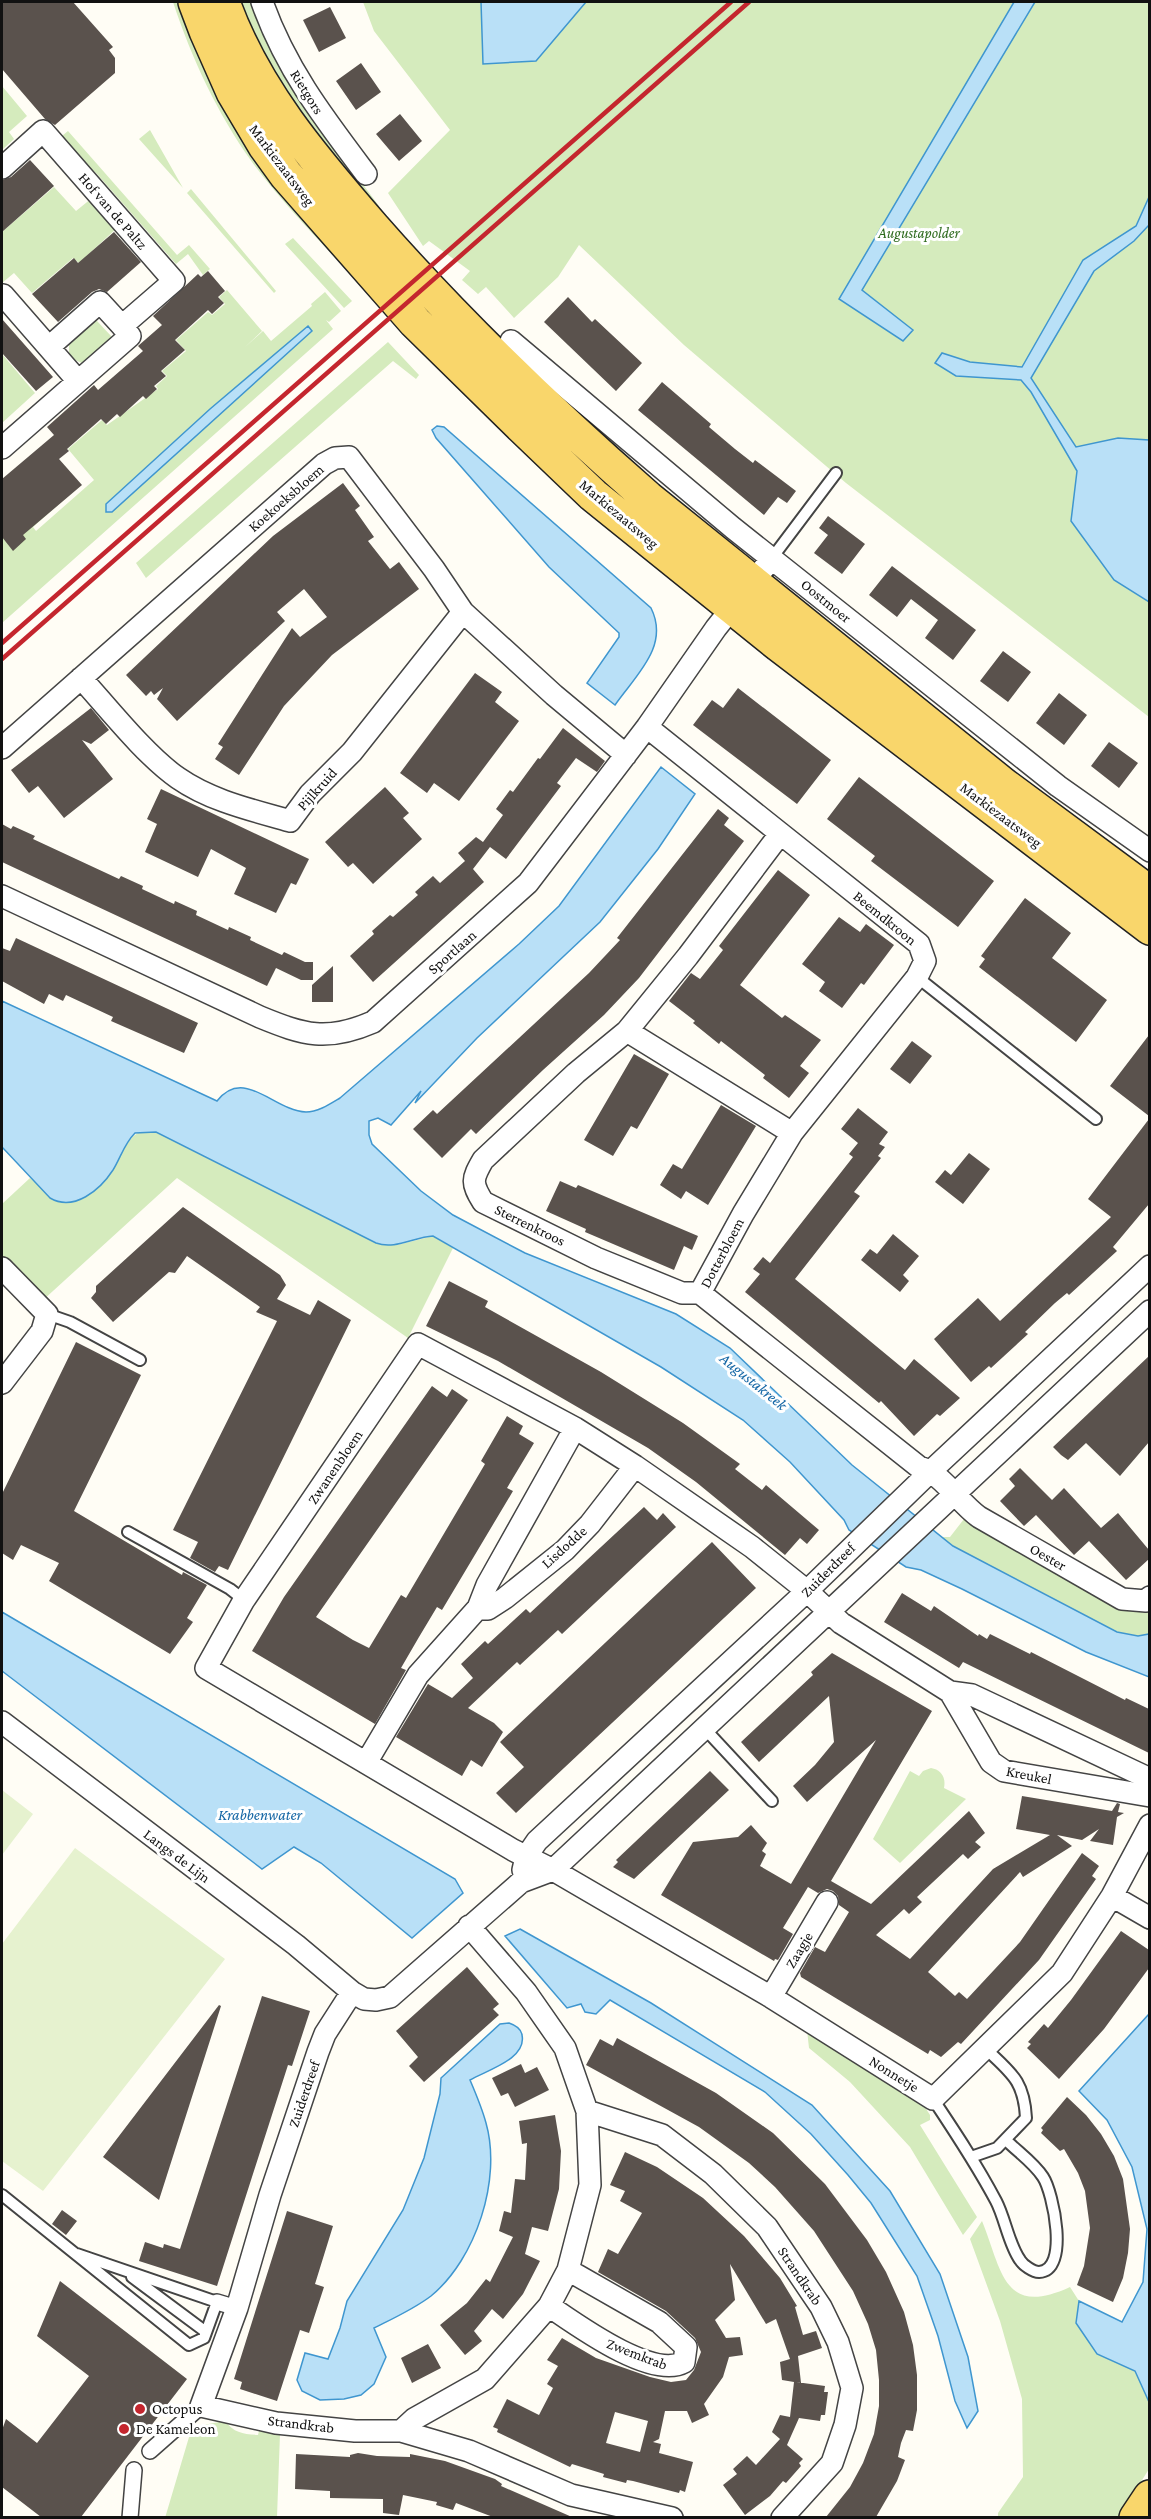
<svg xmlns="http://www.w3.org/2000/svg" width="1151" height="2519" viewBox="0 0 1151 2519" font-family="'Crimson Pro',serif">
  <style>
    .green { fill: #d5ebbd }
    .pitch { fill: #e6f2cf }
    .water { fill: #b9e0f7; stroke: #3f96cf; stroke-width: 1.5 }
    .building { fill: #5a524d; fill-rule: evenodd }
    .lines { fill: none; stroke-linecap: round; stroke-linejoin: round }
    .service-casing { stroke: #444; stroke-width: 14 }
    .pedestrian-casing { stroke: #444; stroke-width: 18 }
    .minor-casing { stroke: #444; stroke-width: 24 }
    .primary-casing { stroke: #222; stroke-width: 36 }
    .service { stroke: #fff; stroke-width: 10 }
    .pedestrian { stroke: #fff; stroke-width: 15 }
    .minor { stroke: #fff; stroke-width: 21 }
    .primary { stroke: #f9d66b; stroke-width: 33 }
    .rail { stroke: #c4262e; stroke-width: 4.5 }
    .poi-dot { fill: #c4262e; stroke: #fff; stroke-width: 2 }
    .labels { text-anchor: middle; stroke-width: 6; stroke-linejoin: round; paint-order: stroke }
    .street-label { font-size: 15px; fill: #111; stroke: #fff }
    .park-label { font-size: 15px; font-style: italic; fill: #2f6b1f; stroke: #fff }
    .poi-label { font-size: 15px; fill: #111; stroke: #fff; text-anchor: start }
    .water-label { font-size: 16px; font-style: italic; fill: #1768a6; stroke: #fff }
  </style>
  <rect width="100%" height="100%" fill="#fffdf5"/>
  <!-- green -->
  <path class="green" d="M173,2h16l183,294c-41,-43 -84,-86 -120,-134 -35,-49 -60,-103 -79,-160z
    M234,2h20l64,122 61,82 -3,4 -53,-63 -35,-50z
    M363,2h786v715l-303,-234 -162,-138 -105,-100 -21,32 -44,41 -28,-31 -8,7 -16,-14 8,-9 -41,-30 -6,5 -35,-53 62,-63 -76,-99z
    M2,86l25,30 -18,16 5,7 -12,11z
    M150,130l33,58 -44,-49z
    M68,131l109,124 12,-10 21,24 -7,6 -15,-21 -12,10 -79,-90 -10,-9 -4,4 -26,-29z
    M54,187l22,24 16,-13 26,29 -39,36 -6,-5 -41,35 -18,-20 -12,10v-51z
    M191,189l85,102 -2,2 -87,-100z
    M293,238l59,63 -8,7 -59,-64z
    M227,290l35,41 -18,17 19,-17 8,10 41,-35 -1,-2 14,-12 16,19 -12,11 -3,-2 7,9 -331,294v-97l64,-57 8,22 -41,36 3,4 58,-51 -26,-31 34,-29 5,5 51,-36 -2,-3 11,-10 -5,-5 24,-20 -10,-11 32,-28 4,3 13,-11 -6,-7z
    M97,321l15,16v4l-28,23 -9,-4 -6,-7v-9l22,-22z
    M388,342l31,33 -3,4 -23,-18 -247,217 -10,-15z
    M2,354l33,39 -33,30z
    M143,1131l13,1 26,12 194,99 21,2 36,-9 20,12 -45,90 -231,-160 -135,123 -40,-45v-52l28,-26 28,24c15,-12 52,-35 63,-49 8,-10 9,-18 22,-22z
    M964,1519l164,88 21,2v25l-11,2 -21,-4 -164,-86 -12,-9h9z
    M931,1768c11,2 15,10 13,20l22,11 -66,64 -27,-24 37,-68 9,5 4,-5z
    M807,2030l112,68 11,17v5l-10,5 57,92 -14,18 -53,-88 -60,-65 -41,-34z
    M982,2221c20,49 21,97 88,66l9,14 -3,22 50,42 10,6 13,31v67l-30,48h-121v-4l25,-36 -1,-78 -22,-78 -30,-82z
    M225,2421c9,12 18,13 33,14l1,-4 21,3 -3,83 -112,1 27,-91z"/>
  <!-- pitch -->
  <path class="pitch" d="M2,1790l31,24 -31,41z
    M75,1848l150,111 -182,232 -41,-30v-217z"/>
  <!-- water -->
  <path class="water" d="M481,2h105l-50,59 -53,3z
    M1014,2h21l-173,288 51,40 -10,11 -64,-42z
    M1149,197v28l-15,16 -40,30 -63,107 45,69 42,-9 31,2v162l-35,-22 -43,-59 6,-50 -46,-79 -10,-12 -65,-4 -21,-13 7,-10 28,9 52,5 61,-107 53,-34z
    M308,326l4,5 -200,181h-6v-8l104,-95z
    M437,426l7,1 207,181c19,38 -15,67 -36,97l-28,-22 32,-46v-4l-70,-66 -113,-129 -4,-8z
    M661,767l34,27 -37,55 -58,73 -123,116 -62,65 6,-12 -30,34 -13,-7 -9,3v14l3,9 49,47 32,24 72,38 151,61 54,34 122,117 101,81 164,86 21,4 11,-2v43l-63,-25 -124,-63 -41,-19 -15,-3 -57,-37 -5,-10 -54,-58 -47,-42 -82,-53 -228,-131c-19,1 -38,14 -57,7l-220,-111 -21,1c-11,11 -14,24 -22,37 -13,20 -39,42 -63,28l-48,-51v-146l215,100c27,-35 57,10 89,11 12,0 24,-8 34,-14l179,-154 40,-38z
    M2,1612l453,267 8,14 -51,45 -91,-75 -27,-16 -32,22 -260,-198z
    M520,1929l131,74 161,102 78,86 50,83 28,83 10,54 -11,17 -12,-27 -17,-65 -21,-60 -46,-73 -23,-28 -37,-41 -46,-42 -155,-92 -14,14 -11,-2 -4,-8 -14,4 -62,-72z
    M1149,2014v388l-14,-31 -38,-17 -21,-31 3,-22 43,21 21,-40 4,-53 -15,-62 -25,-47 -28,-29z
    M509,2023c6,2 12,5 13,12 5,24 -35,35 -52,45 6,14 12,28 16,43 16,56 -10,136 -55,173 -17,13 -37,22 -57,32l12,29 -12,27 -13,11 -17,4 -24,1 -18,-9 -5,-11 8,-27 23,6 12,-31 7,-27 56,-91 21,-52 16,-64 1,-16 59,-54z"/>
  <!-- building -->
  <path class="building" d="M2,2h71l40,45 -4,3 6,8v15l-60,52 -10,-6 -43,-50z
    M330,7l16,31 -27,14 -16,-32z
    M361,63l20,29 -25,18 -20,-29z
    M400,114l22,27 -23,20 -23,-27z
    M30,160l24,26 -52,46v-52l9,-3z
    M114,232l27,30 -34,30 -8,-3 -7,3 -34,30 -26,-28 42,-36 4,5z
    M208,271l17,20 -7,6 6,6 -12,11 -4,-4 -33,30 10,10 -24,21 5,5 -12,10 3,3 -11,10 -3,-3 -23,21 -3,-3 -11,10 -5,-5 -34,30 2,2 -10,8 23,26 -59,50 3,4 -13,12 -11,-14v-58l52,-44 -7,-8 47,-42 4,5 45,-39 -5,-5 24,-21 -9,-9 45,-42 3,3z
    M568,297l24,25 3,-3 47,44 -26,28 -72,-69z
    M2,319l51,58 -17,14 -34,-38z
    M662,382l49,42 -2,3 26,22 18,14 2,-3 41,31 -9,12 -9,-6 -14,18 -126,-105z
    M343,483l17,23 -5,4 19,27 -6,4 22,28 9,-7 20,27 -87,66 -48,51 -45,69 -24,-16 8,-12 -5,-3 74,-116 8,9 27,-20 -23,-28 -27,23 8,9 -108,100 -20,-22 6,-11 -9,7 -3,-4 -5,5 -20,-21 147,-139z
    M828,516l37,28 -23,30 -28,-21 14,-18 -9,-7z
    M892,566l84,64 -23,30 -28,-22 13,-18 -27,-21 -14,18 -28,-22z
    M1003,651l28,21 -23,30 -28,-21z
    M475,673l27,19 -7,10 24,19 -60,80 -25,-18 -7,10 -27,-20z
    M738,688l93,72 -34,44 -104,-79 19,-25 11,8z
    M1059,693l28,22 -23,30 -28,-22z
    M91,708l18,22 -18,14 -9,-4 31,39 -49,39 -26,-32 -9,7 -18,-23z
    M563,728l42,33 -8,11 -21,-14 -19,25 4,3 -55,73 -16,-12 -17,22 11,13 -111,100 -23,-26 24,-22 -2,-3 18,-16 3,2 25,-22 -3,-3 18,-16 7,7 25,-22 -7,-8 18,-16 7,5 20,-27 -7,-6 14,-19 3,2 25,-34 2,1z
    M1109,742l29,21 -19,25 -28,-22z
    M859,777l135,104 -36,46 -87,-66 4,-5 -48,-37z
    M385,787l24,26 -6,5 19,21 -49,45 -20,-21 -5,4 -23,-25z
    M161,789l148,70 -13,26 -5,-2 -15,30 -42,-19 12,-26 -35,-19 -13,28 -53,-25 12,-28 -10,-5z
    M718,809l11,9 -5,7 20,16 -105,137 -35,37 -61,55 -67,64 -5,-5 -29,29 -29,-29 20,-19 4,4 152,-141 31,-33 -3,-2z
    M2,824l9,5 2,-3 22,10 -2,3 86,40 2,-3 22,10 -1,3 32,15 1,-3 22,10 -1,4 32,15 1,-3 22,10 -1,3 32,15 2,-3 21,10h8v18h-12l-25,-12 -9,18 -265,-124z
    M778,870l32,25 -70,90 42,33 3,-3 36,25 -21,26 9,7 -20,25 -26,-20 2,-3 -44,-34 -2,3 -26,-21 2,-2 -26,-20 22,-28 9,6 23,-29 -4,-4z
    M1025,898l46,35 -19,25 55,42 -31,42 -97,-75 6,-8 -4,-3z
    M839,917l21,15 6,-8 28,21 -30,40 -3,-2 -19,25 -23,-17 6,-9 -23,-18z
    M16,938l182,85 -14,30 -73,-32 2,-4 -47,-22 -3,6 -14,-7 -5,10 -42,-23v-33l8,3z
    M333,966v36h-21v-17z
    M1149,1035v81l-39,-30z
    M912,1041l20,15 -22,28 -20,-15z
    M634,1054l35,20 -32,55 -6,-3 -18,30 -29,-16z
    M721,1105l35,21 -48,79 -22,-14 -5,8 -21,-14 13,-21 9,5z
    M858,1108l30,24 -9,12 6,3 -7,9 3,2 -27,34 6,4 -65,83 110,91 9,-11 46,39 -20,18 -3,-2 -23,22 -33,-35 -2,2 -134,-111 15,-18 -7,-5 10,-12 7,6 83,-106 -4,-3 9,-11 -17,-14z
    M1149,1119v85l-36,43 4,4 -48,44 -2,-2 -12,10 -30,29 3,2 -37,34 -2,-2 -18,16 -37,-43 44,-41 22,23 111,-104 -23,-18z
    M969,1153l21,16 -27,35 -28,-22 10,-12 6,5z
    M560,1181l16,7 2,-3 120,51 -6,14 -8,-4 -10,24 -89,-38 1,-3 -40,-18z
    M183,1207l97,68 6,10 -9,14 33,16 8,-15 33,20 -123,250 -9,-4 -4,6 -25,-14 8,-16 -25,-12 104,-209 -21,-9 4,-5 -73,-51 -12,17 -6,-1 -56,50 -22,-24 5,-6v-6z
    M893,1234l26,22 -16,19 6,6 -9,11 -39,-32 9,-11 7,5z
    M449,1281l39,20 -3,6 116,65 82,51 57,41 -5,5 14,11 13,10 4,-5 53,45 -12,14 -7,-6 -15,17 -89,-73 -48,-34 -150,-87 -72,-35z
    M76,1342l65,33 -67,136 108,64 1,-3 24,13 -20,33 6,4 -23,32 -121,-73 10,-18 -38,-18 -8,15 -11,-7v-59z
    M1149,1356v86l-29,34 -34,-33 -18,17 -7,-5 -8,-8z
    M432,1386l15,11 5,-8 16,11 -152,217 37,23 16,8 32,-53 5,3 79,-134 -4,-3 26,-45 16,10 -4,8 15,9 -27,45 6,3 -71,119 -5,-3 -18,30 -18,31 5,2 -31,54 -123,-73 32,-54z
    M1020,1468l32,32 12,-12 37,40 17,-15 31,37v9l-23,21 -37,-39 -15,14 -38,-40 -12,11 -24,-25 15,-15 -6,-7z
    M644,1507l13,13 6,-7 13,14 -114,107 -4,-4 -38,35 -3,-3 -49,46 26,15 9,9 -21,35 -11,-7 -9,16 -66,-39 32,-53 24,14 21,-20 -12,-14 24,-23 3,3 38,-35 4,4z
    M712,1542l44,46 -240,225 -20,-20 28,-26 -24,-25z
    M902,1593l29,18 3,-5 44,30 1,-2 8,5 3,-5 40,20 1,-2 94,48 1,-2 23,11v44l-186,-91 -4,6 -75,-46z
    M832,1653l100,58 -101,170 40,23 98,-93 16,22 -10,9 6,5 -13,12 -5,-5 -46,43 5,5 -13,12 -5,-5 -28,26 34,24 83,-90 57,-34 -34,-6 6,-33 90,15 5,-8 3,1 -2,8 6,1 -7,4 -4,28 -23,-4 9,-12 -17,11 -25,-5 15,11 -49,31 -3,-5 -92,100 27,24 4,-4 8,7 53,-57 62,-89 17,13 -7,10 4,3 -57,81 -78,84 -3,-2 -17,15 -11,-7 -2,4 -127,-77 -1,-4 15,-26 10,5 24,-40 -10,-7 -1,-9 -5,-5 -6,-2 -9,4 -10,-6 -25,41 10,6 -15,26 -3,-1 -1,2 -113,-66 32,-53 45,-5 13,-12 16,18 -5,8 4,3 -6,12 31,18 85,-144 -69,62 -14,-16 22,-21 19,-23 -5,-46 -70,66 -18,-20 72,-67 -2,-3z
    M710,1771l19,19 -95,89 -21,-12 5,-5 -2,-2z
    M1121,1931l28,19v18l-45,61 -45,50 -32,-31 4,-4 -3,-2 16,-18 4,4 23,-28z
    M467,1967l32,37 -6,5 6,6 -75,67 -15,-16 9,-9 -22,-26z
    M262,1996l48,15 -18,55 -4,-1 -71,221 -78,-25 6,-19 18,6 1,-4 16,5z
    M219,2005l2,1 -62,194 -56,-43z
    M617,2038l99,55 57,40 52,51 42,56 19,32 18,40 9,33 4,30v35l-4,21 -7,-1 -5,13 -3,14 7,3 -8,21 -21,36h-50l24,-30 13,-24 11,-29 5,-28v-26l-3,-30 -8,-26 -15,-33 -39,-60 -39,-44 -26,-24 -50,-36 -113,-62 14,-26 13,7z
    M521,2064l4,9 12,-6 12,23 -34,17 -7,-14 -7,3 -9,-18z
    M1067,2097l19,18 15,19 13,22 9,23 7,50 -2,24 -5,25 -10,24 -36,-17 7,-19 6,-38 -5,-37 -7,-18 -14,-24 -4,2 -19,-18 2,-3 -2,-2z
    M555,2115l6,36 -2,38 -11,42 -16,-4 -7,27 15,7 -17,33 -20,25 -11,-10 -18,22 8,10 -17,14 -25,-30 27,-22 19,-24 4,3 23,-45 -14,-6 5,-20 7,2 4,-34 10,1 2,-37 -5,1 -3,-23z
    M625,2152l32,15 46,31 41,38 36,42 17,28 -2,1 8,28 13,-4 6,17 -24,8 3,27 -5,-1 29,4 -1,6h4l-3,23h-4l-1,6 -21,-3 -12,27 16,14 -4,4 2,3 -15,17 -3,-2 -13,15 -25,19 -22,-30 14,-11 -4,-5 14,-13 9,9 24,-26 -8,-7 8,-17 10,2 4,-35 -12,-2 -2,-18 10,-3 -14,-40 -10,5 -36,-60 5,36 -20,20 11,18 14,-1 3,18 -14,2 -6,20 -19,27 5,11 -17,8 -5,-12h-22l-6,28 -6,3 8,2 -2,9 34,9 -8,30 -5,-2 -1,3 -46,-12 -6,-1 -1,3 -23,-6 1,-3 -32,-10 -2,3 -73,-35 1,-3 -5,-2 14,-28 32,16 14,-27 -6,-4 11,-18 -11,-6 15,-22 34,20 54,19 21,5 15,-2 8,-10 7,-18 -6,-14 -29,-27 -68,-39 10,-23 10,5 24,-41 -22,-12 5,-10 -15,-6zM615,2412l33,9 -8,31 -34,-9z
    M62,2210l15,11 -11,14 -14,-11z
    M287,2211l46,15 -18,58 9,3 -15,46 -9,-3 -23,71 -37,-12 2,-7 -8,-3z
    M60,2281l127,98 -106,138h-40l-39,-30v-57l4,-11 31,24 52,-67 -52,-40z
    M428,2344l13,24 -29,15 -11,-25z
    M358,2453l19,3 33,1v-3l35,7 50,18 7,5 -1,2 71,31h-79l-37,-14 -3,7 -17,-5 1,-3 -34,-7 -4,20 -16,-2v-14l-53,-1v-7l-35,-2 1,-35 54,3v-2z"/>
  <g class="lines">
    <!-- service casing -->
    <g class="service-casing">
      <path id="service" d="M772,558l64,-85
        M917,977l179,142
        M47,1314l23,8 70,38
        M128,1532l102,57 14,11
        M705,1729l67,72
        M933,2099c22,33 44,66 63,102 9,17 13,44 24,59 3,5 13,12 19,12 31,-1 14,-80 4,-95 -9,-14 -25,-25 -36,-36
        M971,2157l26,-9 29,-30c-2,-38 -15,-45 -41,-70
        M2,2195l187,150 15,-7 13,-36 -140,-48
        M132,2277l74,55"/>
    </g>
    <!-- pedestrian casing -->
    <g class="pedestrian-casing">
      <path id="pedestrian" d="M217,2302l20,6
        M150,2451l51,-45
        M130,2518l4,-48"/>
    </g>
    <!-- minor casing -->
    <g class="minor-casing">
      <path id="minor" d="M262,2c24,67 61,115 104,172
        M2,168l41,-37 131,150 -52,45 8,10 -128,112
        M3,295l75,86
        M511,341l222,187 325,258 92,65
        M49,347l51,-45 22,24
        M81,678c27,30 65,78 97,100 33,23 74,32 112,43l20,-27 42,-42 111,-140
        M647,727l272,217 6,17 -8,16 -125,156 -49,81 -43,79 219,174c23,6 40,36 60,50l143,82 24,2 4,-4
        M2,748l322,-284 11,-6 14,-1 85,112 29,43 91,83 72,60
        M2,896l258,121c44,18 67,25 113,5l155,-139 119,-156 69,-99 56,-70
        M627,1031l165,102
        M2,1268l45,46 -5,17 -40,52
        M700,1293h-18l-86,-35 -113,-56c-12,-19 -11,-23 0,-42l93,-87 51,-42 61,-75 92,-122
        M478,1608l10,1 17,-11 60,-48 25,-26 45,-58
        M950,1692l41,70 13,9 146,25
        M2,1722l294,223 56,47 12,7 12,1 14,-3 131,-115 32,-12 597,-559
        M366,1763l52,-88 60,-67 9,-23 88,-157
        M1150,1779l-178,-84 -22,-3 -109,-69 -34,-32 -55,-44 -117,-81 -60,-38 -157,-84 -174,256 -38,68 307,182 40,20 218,127 162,102 129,-126 50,-77 38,-71
        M523,1870l3,-13 11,-16 270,-250 125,-121 218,-204
        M1112,1896l38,22
        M352,1992l-27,42 -7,18 -48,143 -33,113 -36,98 75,17 79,8h46l68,20 102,44 101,23
        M771,1997l56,-95
        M587,2111l75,24 51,39 54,53 54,80 17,35 14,46 -7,37 -13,38 -50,55
        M549,2306c28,19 103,74 135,56l2,-15 -27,-25 -91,-52
        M401,2431l13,-12 71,-40 64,-73 19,-36 22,-85 -3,-74 -22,-63 -39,-56 -57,-66"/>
    </g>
    <!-- primary casing -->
    <g class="primary-casing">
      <path id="primary" d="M195,2l11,29 27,61 32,54 21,29 129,147 108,106 70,67 186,150 371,283
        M223,2c31,87 90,156 150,225 85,97 178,186 275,271l356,287 146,108
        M1136,2518l14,-21"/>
    </g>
    <!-- service -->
    <use href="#service" class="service"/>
    <!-- pedestrian -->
    <use href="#pedestrian" class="pedestrian"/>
    <!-- minor -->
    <use href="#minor" class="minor"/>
    <!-- primary -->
    <use href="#primary" class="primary"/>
    <!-- rail -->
    <path class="rail" d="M2,643l729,-641
      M2,659l747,-657"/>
  </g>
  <!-- markers -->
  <g class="poi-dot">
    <circle cx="140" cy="2409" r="6"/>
    <circle cx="124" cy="2429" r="6"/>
  </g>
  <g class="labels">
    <!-- street labels -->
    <g class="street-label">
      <text transform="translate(307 92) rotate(58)" y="5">Rietgors</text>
      <text transform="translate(282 165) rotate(53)" y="5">Markiezaatsweg</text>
      <text transform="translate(113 211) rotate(49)" y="5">Hof van de Paltz</text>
      <text transform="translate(286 498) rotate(-41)" y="5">Koekoeksbloem</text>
      <text transform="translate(619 514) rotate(40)" y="5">Markiezaatsweg</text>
      <text transform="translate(826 601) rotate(39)" y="5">Oostmoer</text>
      <text transform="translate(317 789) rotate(-48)" y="5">Pijlkruid</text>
      <text transform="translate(1001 815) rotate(37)" y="5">Markiezaatsweg</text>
      <text transform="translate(885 918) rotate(39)" y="5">Beemdkroon</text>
      <text transform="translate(452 952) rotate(-41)" y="5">Sportlaan</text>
      <text transform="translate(530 1225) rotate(26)" y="5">Sterrenkroos</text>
      <text transform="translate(722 1253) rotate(-62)" y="5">Dotterbloem</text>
      <text transform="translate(335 1467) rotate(-56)" y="5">Zwanenbloem</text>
      <text transform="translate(564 1547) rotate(-42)" y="5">Lisdodde</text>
      <text transform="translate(1048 1557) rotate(30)" y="5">Oester</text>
      <text transform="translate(828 1570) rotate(-45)" y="5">Zuiderdreef</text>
      <text transform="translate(1029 1775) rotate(11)" y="5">Kreukel</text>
      <text transform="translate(177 1856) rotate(37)" y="5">Langs de Lijn</text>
      <text transform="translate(799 1950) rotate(-59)" y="5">Zaagje</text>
      <text transform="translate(894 2074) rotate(32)" y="5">Nonnetje</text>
      <text transform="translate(304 2094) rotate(-71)" y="5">Zuiderdreef</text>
      <text transform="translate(800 2276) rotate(56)" y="5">Strandkrab</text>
      <text transform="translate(637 2354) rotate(21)" y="5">Zwemkrab</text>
      <text transform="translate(301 2424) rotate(7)" y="5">Strandkrab</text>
    </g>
    <!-- park labels -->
    <g class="park-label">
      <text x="919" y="238">Augustapolder</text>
    </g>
    <!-- poi labels -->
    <g class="poi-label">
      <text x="152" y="2414">Octopus</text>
      <text x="136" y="2434">De Kameleon</text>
    </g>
    <!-- water labels -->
    <g class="water-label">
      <text transform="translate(754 1381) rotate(39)" y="6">Augustakreek</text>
      <text x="260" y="1820">Krabbenwater</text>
    </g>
  </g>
  <!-- border -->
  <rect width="1151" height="2519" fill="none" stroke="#111111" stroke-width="6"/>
</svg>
